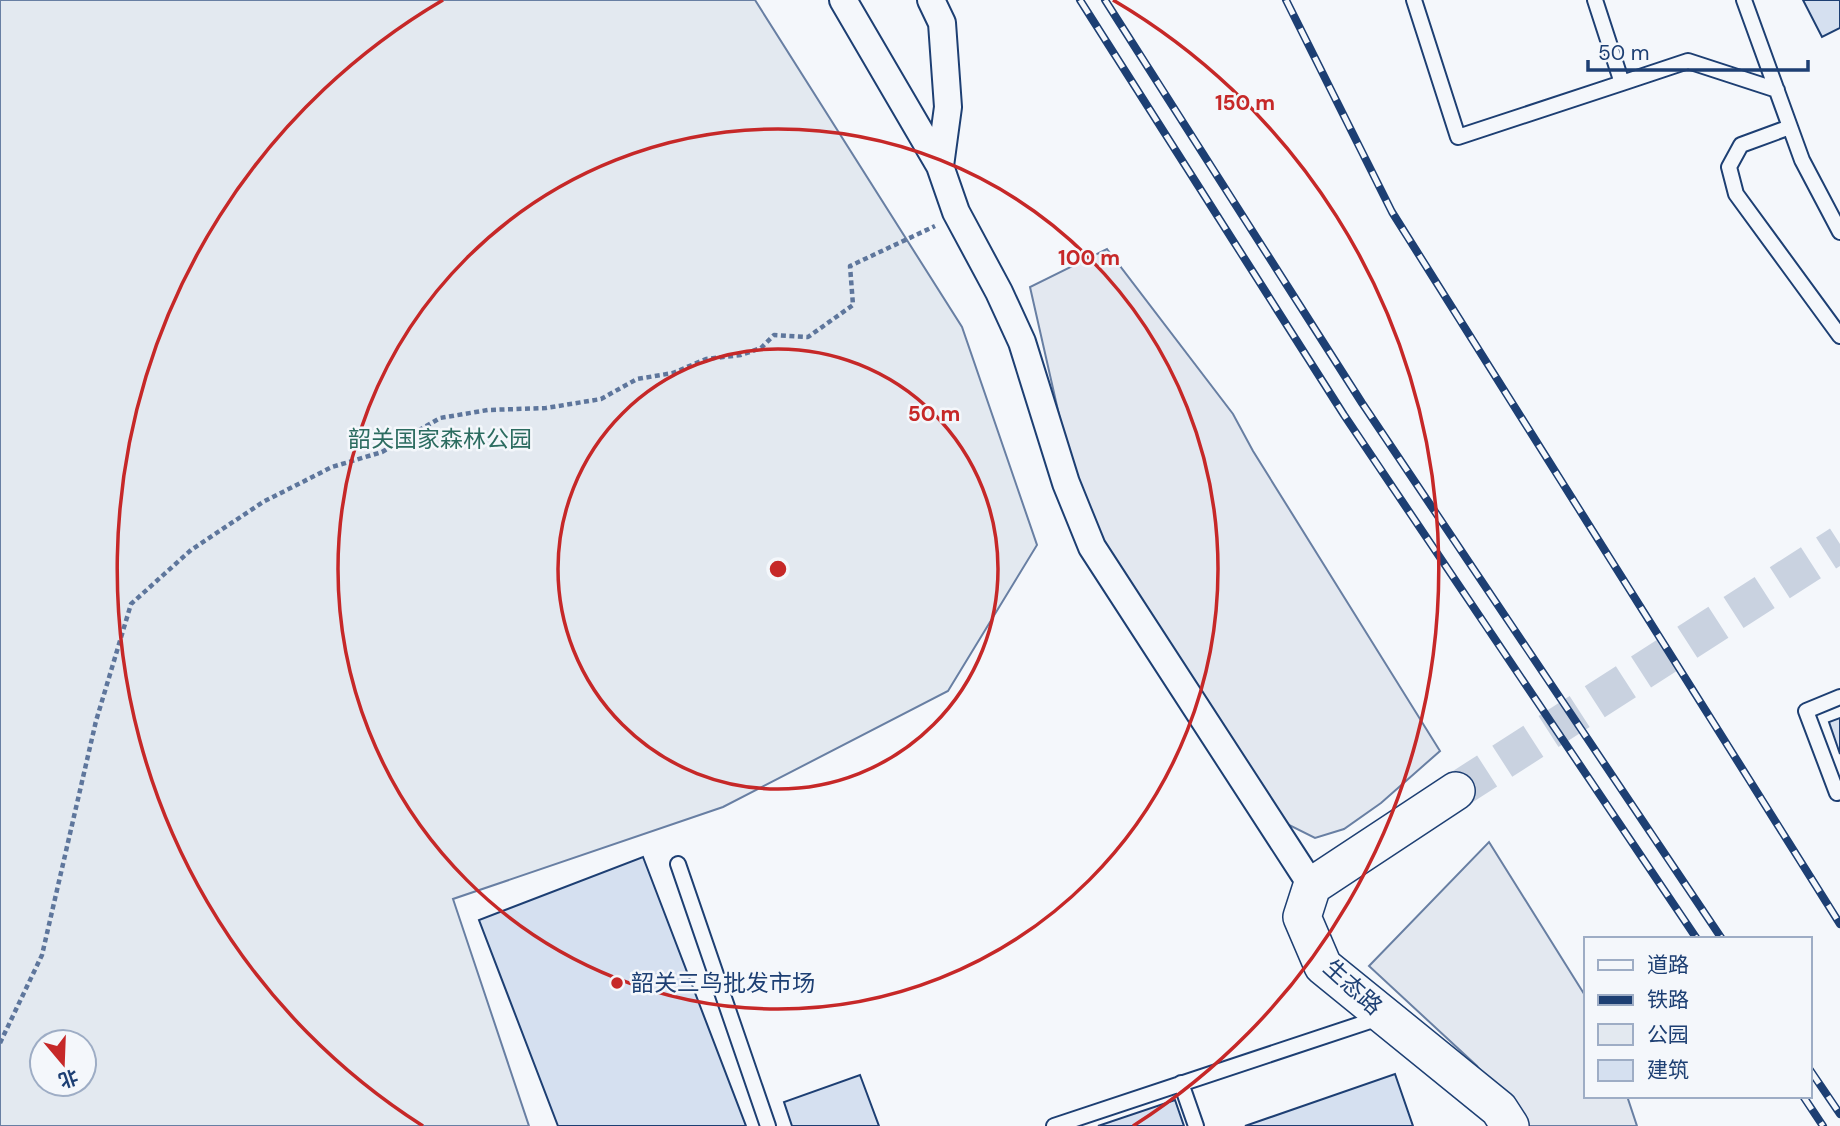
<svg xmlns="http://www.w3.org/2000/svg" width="1840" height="1126" viewBox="0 0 1840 1126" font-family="'DM Sans','Noto Sans SC',sans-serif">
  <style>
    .green { fill: #e3e9f0; stroke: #687fa3; stroke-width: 2; fill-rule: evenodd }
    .parking { fill: #e3e8f0; stroke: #687fa3; stroke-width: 2 }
    .building { fill: #d5e0f0; stroke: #1d3f73; stroke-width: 2 }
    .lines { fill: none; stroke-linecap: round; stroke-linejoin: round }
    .secondary-tunnel { stroke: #c9d2e0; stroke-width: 37; stroke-dasharray: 37 18; stroke-linecap: butt }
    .lane-casing { stroke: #1d3f73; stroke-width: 18 }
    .street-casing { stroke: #1d3f73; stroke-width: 30 }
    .secondary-casing { stroke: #1d3f73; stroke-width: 40 }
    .path { stroke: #5e769c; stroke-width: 4.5; stroke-dasharray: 5 3.5; stroke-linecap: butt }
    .lane { stroke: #f4f7fb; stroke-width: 14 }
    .street { stroke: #f4f7fb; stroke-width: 26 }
    .secondary { stroke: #f4f7fb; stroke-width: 37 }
    .rail-casing { stroke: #1d3f73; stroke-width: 8 }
    .rail { stroke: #f4f7fb; stroke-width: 5; stroke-dasharray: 16; stroke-linecap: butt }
    .ring { fill: none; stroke: #c62828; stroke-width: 3.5 }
    .poi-dot { fill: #c62828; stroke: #f4f7fb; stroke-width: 2.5 }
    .labels { text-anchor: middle; stroke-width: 5; stroke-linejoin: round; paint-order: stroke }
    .park-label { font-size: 23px; fill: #2c6c60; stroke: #f4f7fb }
    .poi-label { font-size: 23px; fill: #1d3f73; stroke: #f4f7fb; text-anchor: start }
    .street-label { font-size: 23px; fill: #1d3f73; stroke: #f4f7fb }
    .centre { fill: #c62828; stroke: #f4f7fb; stroke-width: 3.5 }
    .ring-label { font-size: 21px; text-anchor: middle; font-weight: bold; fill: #c62828; stroke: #f4f7fb; stroke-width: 5; stroke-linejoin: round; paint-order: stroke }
  </style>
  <rect width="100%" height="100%" fill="#f4f7fb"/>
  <!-- green -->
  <path class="green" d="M0,0h755l207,327 75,218 -89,146 -225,116 -270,92 76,227h-529zM42,1042h42v42h-42z"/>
  <!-- parking -->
  <path class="parking" d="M1107,249l126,165 20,37 187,300 -59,52 -37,26 -29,9 -32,-16 -186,-279 -23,-62 -44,-194z
    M1489,842l97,155v99h41l10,30h-117l-43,-60 -108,-100z"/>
  <!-- building -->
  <path class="building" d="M1803,0h37v28l-18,9z
    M1840,718v36l-11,-32z
    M643,857l103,269h-188l-79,-206z
    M1395,1074l18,52h-168z
    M860,1075l19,51h-87l-8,-24z
    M1175,1100l9,26h-86z"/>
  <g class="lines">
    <!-- secondary-tunnel -->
    <path class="secondary-tunnel" d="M1456,791l384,-247"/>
    <!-- lane casing -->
    <g class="lane-casing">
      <path id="lane" d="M1414,0l44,137 164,-54
        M1595,0l27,83 66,-22 89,29
        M1744,0l58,160 38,72
        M1790,127l-49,18 -12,22 7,27 104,142
        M1837,793l-31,-82 34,-14
        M678,864l90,262
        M1181,1083l15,43
        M1054,1126l328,-109"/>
    </g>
    <!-- street casing -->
    <g class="street-casing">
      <path id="street" d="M843,0l97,166
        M931,0l11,23 6,84 -8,59 16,46 43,80 23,50 44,141 26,64 220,339"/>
    </g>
    <!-- secondary casing -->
    <g class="secondary-casing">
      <path id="secondary" d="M1456,791l-144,95 -10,31 21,49 176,143 11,17"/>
    </g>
    <!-- path -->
    <path class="path" d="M0,1043l42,-88 54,-234 35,-117 60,-54 72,-48 69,-35 50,-15 58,-34 48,-8 58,-2 55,-9 36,-20 36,-6 33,-14 35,-4 20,-7 13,-13 34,2 45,-32 -3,-39 85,-40"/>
    <!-- lane -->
    <use href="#lane" class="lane"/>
    <!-- street -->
    <use href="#street" class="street"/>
    <!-- secondary -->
    <use href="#secondary" class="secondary"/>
    <!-- rail casing -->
    <g class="rail-casing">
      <path id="rail" d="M1080,0l264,415 353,524
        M1105,0l257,403 360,536
        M1286,0l106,212 448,712
        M1810,1070l30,44
        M1803,1096l20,30"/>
    </g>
    <!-- rail -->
    <use href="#rail" class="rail"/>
  </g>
  <!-- distance rings -->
  <g class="ring">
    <circle cx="778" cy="569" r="220"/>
    <circle cx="778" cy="569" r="440"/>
    <path d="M423 1126A660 660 0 0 1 443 0M1113 0A660 660 0 0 1 1133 1126"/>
  </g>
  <!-- markers -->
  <circle class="poi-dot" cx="617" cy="983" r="7"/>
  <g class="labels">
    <!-- park labels -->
    <g class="park-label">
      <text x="440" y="447">韶关国家森林公园</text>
    </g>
    <!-- poi labels -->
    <g class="poi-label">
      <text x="631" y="991">韶关三鸟批发市场</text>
    </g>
    <!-- street labels -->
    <g class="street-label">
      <text transform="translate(1353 987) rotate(42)" y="8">生态路</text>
    </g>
  </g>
  <circle cx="778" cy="569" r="10" class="centre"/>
  <g class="ring-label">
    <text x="1245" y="110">150 m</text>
    <text x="1089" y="265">100 m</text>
    <text x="934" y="421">50 m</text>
  </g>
  <!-- legend -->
  <rect x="1584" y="937" width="228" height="161" fill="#f4f7fb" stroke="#9eadc5" stroke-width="2"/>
  <rect x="1598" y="960" width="35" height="10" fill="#f4f7fb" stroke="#9eadc5" stroke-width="2"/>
  <text x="1647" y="972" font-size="21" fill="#1d3f73">道路</text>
  <rect x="1598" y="995" width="35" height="10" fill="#1d3f73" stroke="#9eadc5" stroke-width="2"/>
  <text x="1647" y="1007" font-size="21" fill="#1d3f73">铁路</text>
  <rect x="1598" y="1024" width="35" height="21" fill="#e3e9f0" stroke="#9eadc5" stroke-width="2"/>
  <text x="1647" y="1042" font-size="21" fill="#1d3f73">公园</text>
  <rect x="1598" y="1060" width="35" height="21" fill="#d5e0f0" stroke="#9eadc5" stroke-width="2"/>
  <text x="1647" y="1077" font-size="21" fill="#1d3f73">建筑</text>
  <!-- north arrow -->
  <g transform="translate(63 1063) rotate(161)"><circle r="33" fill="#f4f7fb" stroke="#9eadc5" stroke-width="2"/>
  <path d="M0-5L12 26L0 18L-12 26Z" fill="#c62828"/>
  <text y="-10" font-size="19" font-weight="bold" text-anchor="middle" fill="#1d3f73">北</text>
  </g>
  <!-- scale -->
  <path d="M1588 60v10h220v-10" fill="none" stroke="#1d3f73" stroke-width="3.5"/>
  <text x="1598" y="60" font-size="21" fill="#1d3f73" stroke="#f4f7fb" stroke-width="5" paint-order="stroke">50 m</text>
</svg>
